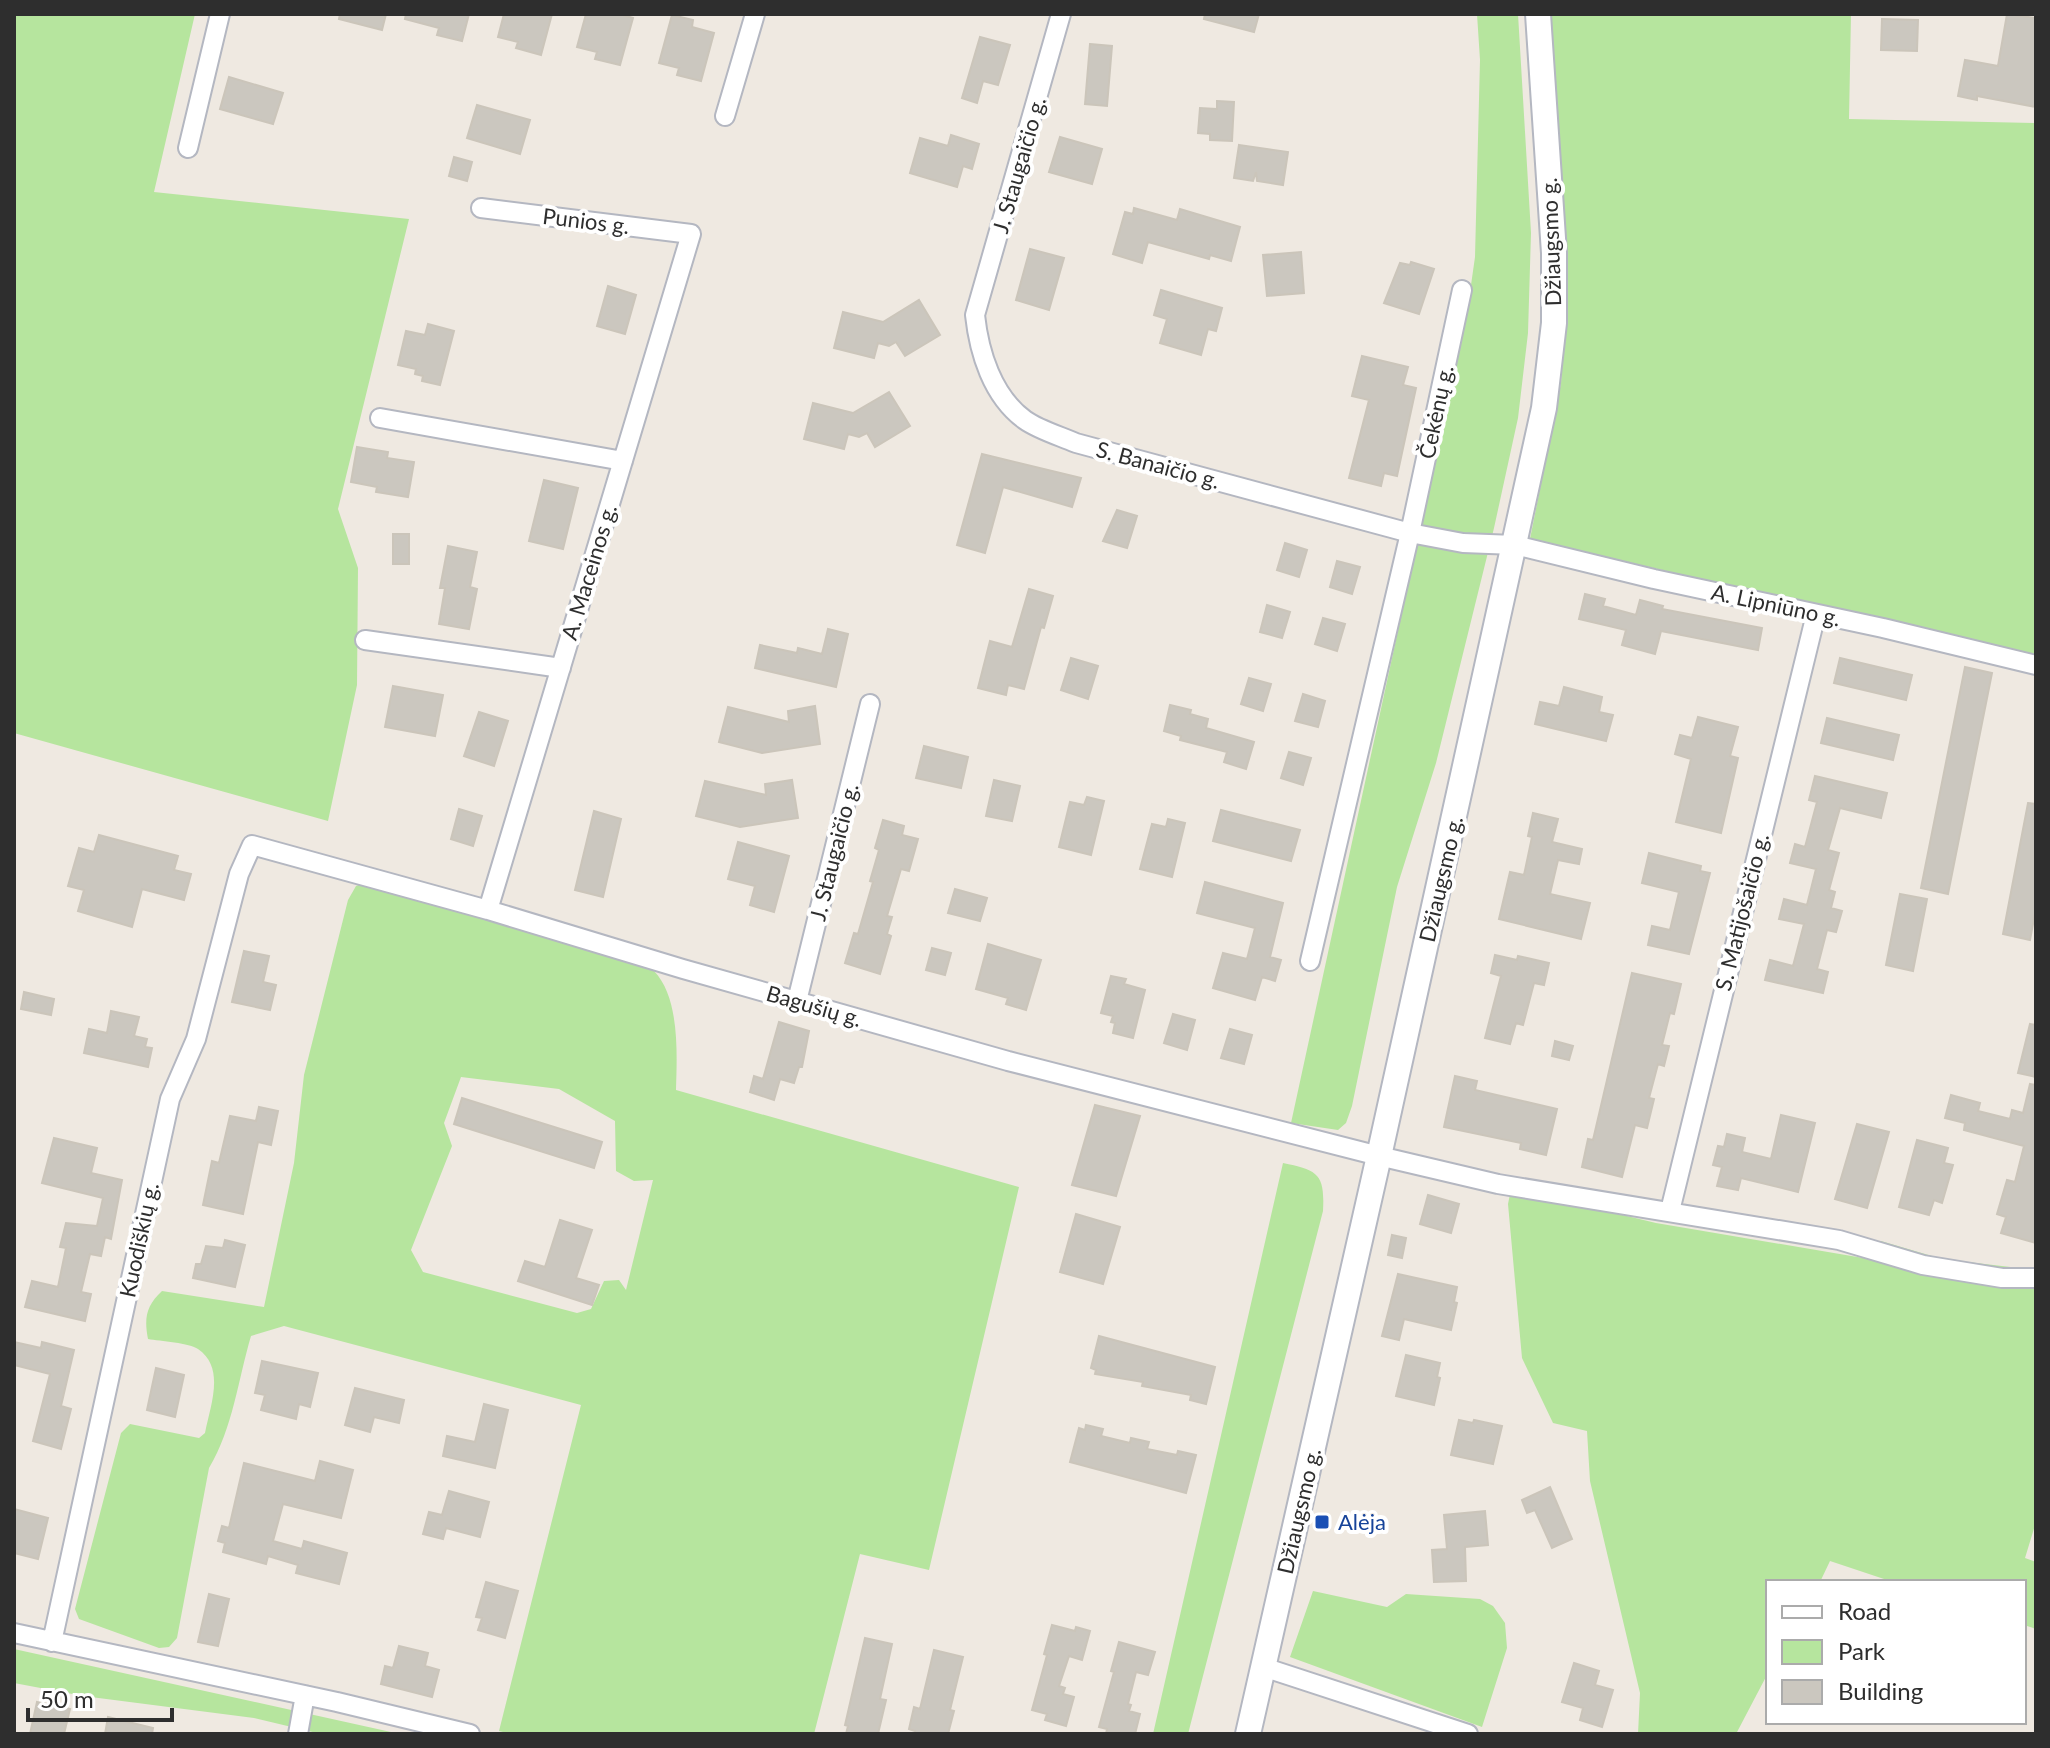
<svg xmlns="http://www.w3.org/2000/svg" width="2050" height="1748" viewBox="0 0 2050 1748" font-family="Lato,sans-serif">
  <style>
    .green { fill: #b6e59e; fill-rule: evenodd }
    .building { fill: #cbc7bf; stroke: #cbc5ba; stroke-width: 2 }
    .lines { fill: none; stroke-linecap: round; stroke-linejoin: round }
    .street-casing { stroke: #b4b7c1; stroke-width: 22 }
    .secondary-casing { stroke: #b4b7c1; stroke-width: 28 }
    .street { stroke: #fff; stroke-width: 18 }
    .secondary { stroke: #fff; stroke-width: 24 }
    .transit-dot { fill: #1a4fb4; stroke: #fff; stroke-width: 3 }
    .labels { text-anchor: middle; stroke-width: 8; stroke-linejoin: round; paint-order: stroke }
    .street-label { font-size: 22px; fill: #2e2e2e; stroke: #fff }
    .transit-label { font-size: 22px; fill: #164399; stroke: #fff; text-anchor: start }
  </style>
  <rect width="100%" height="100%" fill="#efe9e1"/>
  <!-- green -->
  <path class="green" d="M14,14h181l-41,178 255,27 -71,290 20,59 -1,117 -29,136 -314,-88z
    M1477,14h41l13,219 -3,100 -10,85 -24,110 -58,235 -39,124 -45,219 -6,17 -8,7 -47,-7 176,-810 8,-56 5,-197z
    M1549,14h302l-2,105 187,4v535l-506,-119 31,-156 5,-79 -3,-83z
    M366,882l288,89c26,27 23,83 22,119l343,97 -90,383 -69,-16 -46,180h-303l-12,-3 82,-326 -297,-79 -33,10c-13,44 -18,92 -42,132l-32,170 -8,9 -10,1 -80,-29 -4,-10 46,-176 9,-9 69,14 6,-5c5,-27 21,-65 -7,-84 -8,-6 -38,-8 -50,-10 -4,-21 -2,-33 14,-48l102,16 30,-144 10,-88 44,-175 8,-14zM461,1077l98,12 56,32 1,50 18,10 19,-1 -27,110 -7,-10 -15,1 -13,28 -14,4 -154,-41 -12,-22 41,-104 -8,-23z
    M1283,1163c35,7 42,11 40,48l-135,523h-35z
    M1510,1194l42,4 104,25 219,37 6,-19 61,18 94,11v252l-11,36 11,4v67l-12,-4v-43h-131l-63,-21 -10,21h-52v91l-32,61h-98l2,-41 -50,-212 -3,-50 -34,-8 -31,-65 -14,-154z
    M1313,1591l74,16 19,-13 74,5 13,7 12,17 2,25 -25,79 -192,-70z
    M14,1649l386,85h-79l-67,-16 -171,-22 -69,-13z"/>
  <!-- building -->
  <path class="building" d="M340,14h46l-4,16 -43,-11z
    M406,14h63l-7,27 -25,-6 2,-7 -34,-9z
    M504,14h48l-11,41 -25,-7 2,-6 -20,-5z
    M586,14h33l14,4 -13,47 -25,-6 2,-7 -20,-5z
    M1205,14h54l-5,18 -50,-13z
    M2007,14l29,4v89l-59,-11v4l-19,-4 7,-36 33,6z
    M672,15l21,5 -1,7 22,6 -13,48 -24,-6 2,-7 -20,-5z
    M1882,19l36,1 -1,31 -36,-1z
    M980,37l30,8 -12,40 -15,-4 -6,22 -15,-5z
    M1090,44l22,2 -5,60 -22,-2z
    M229,77l54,16 -10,31 -53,-15z
    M1217,101l17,1 -2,39 -22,-1v-6l-12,-1 2,-25 17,1z
    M477,105l53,15 -10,34 -53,-16z
    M951,135l28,9 -7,25 -9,-3 -6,21 -47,-14 10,-35 28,8z
    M1060,137l42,12 -10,35 -43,-12z
    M1239,145l49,7 -5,33 -26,-4 -1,-9 -3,9 -19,-3z
    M454,157l18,5 -5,19 -18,-5z
    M1134,208l43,12 3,-11 60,18 -9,34 -21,-6 -1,4 -61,-17 -6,21 -29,-9 12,-42 8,2z
    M1030,249l34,9 -15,52 -33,-10z
    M1301,252l3,41 -37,3 -4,-41z
    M1411,262l23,7 -15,45 -35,-11 16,-40 10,2z
    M608,286l28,9 -11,39 -28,-8z
    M1161,290l61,18 -6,23 -8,-2 -7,26 -41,-12 7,-24 -13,-4z
    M919,300l21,35 -35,21 -9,-14 -7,4 -11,-3 -4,15 -40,-10 9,-36 40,10z
    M428,324l26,7 -14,54 -18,-4 1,-5 -8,-2 1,-5 -18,-4 8,-34 19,4z
    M1362,356l46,11 -5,18 13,3 -19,88 -13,-3 -3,13 -32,-8 20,-78 -17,-4z
    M889,392l21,34 -35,21 -8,-14 -8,4 -11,-3 -4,15 -40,-10 9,-36 40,10z
    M357,447l31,5 -1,6 27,4 -6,35 -32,-5 1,-5 -26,-5z
    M982,454l99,24 -9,29 -69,-20 -18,66 -28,-8z
    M544,480l34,8 -15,61 -34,-8z
    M1117,510l20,6 -10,32 -24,-7z
    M393,534h16v30h-16z
    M1285,543l22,7 -8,27 -22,-7z
    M448,546l29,6 -7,35 7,2 -8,40 -30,-5 6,-36h-5z
    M1337,561l23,6 -8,27 -22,-7z
    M1029,589l24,7 -9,32 -3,-1 -17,62 -16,-4 -2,10 -28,-7 12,-47 22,6z
    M1585,594l20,5 -2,7 33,9 4,-15 23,6 -1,3 100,19 -4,22 -97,-19 -6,23 -33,-9 4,-15 -47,-11z
    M1267,605l23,7 -8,26 -22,-6z
    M1323,618l22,6 -8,27 -22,-7z
    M828,629l20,5 -12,53 -81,-19 5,-23 37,8 1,-5 24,6z
    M1071,658l27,8 -10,33 -27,-9z
    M1840,658l72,17 -6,25 -72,-17z
    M1965,667l27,6 -44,221 -27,-6z
    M1249,678l22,6 -8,27 -22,-7z
    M393,686l50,9 -8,41 -50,-9z
    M1564,687l38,10 -3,15 14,3 -7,26 -71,-17 5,-22 19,4z
    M1303,694l22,7 -7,26 -23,-6z
    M1170,705l21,5 -1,4 18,5 -2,9 48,14 -8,27 -22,-7 3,-10 -47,-12 1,-4 -17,-5z
    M815,706l5,38 -58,9 -43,-11 9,-35 61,15 -1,-11z
    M479,712l29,9 -14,45 -30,-10z
    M1698,717l40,10 -8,29 8,2 -17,75 -45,-11 15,-63 -16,-5 5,-19 12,3z
    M1827,718l72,17 -6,25 -72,-17z
    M924,746l44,11 -7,31 -45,-10z
    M1289,752l22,6 -8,27 -22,-7z
    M1815,776l72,17 -6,25 -41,-10 -12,42 11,3 -10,37 6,2 -4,16 11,3 -6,21 -9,-2 -10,39 11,3 -5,21 -58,-13 5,-20 23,6 11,-42 -25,-5 5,-20 23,6 9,-36 -26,-6 5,-19 10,3 12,-45 -8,-2z
    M792,780l6,38 -58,9 -44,-11 9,-35 61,14 -1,-11z
    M994,780l26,6 -8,35 -26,-5z
    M1087,797l17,4 -13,54 -32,-8 11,-45 14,3z
    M2028,803l8,1v104l-6,32 -27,-6z
    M459,809l23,7 -9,30 -22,-7z
    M1221,810l79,20 -9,31 -78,-20z
    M594,811l27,8 -18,78 -28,-7z
    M1533,813l25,6 -6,23 30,7 -3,15 -21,-4 -8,34 40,9 -9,36 -82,-20 11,-47 14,3 8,-38 -4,-1z
    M1168,819l17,4 -13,54 -32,-8 12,-45 14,3z
    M883,820l21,6 -2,9 16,4 -9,32 -8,-2 -14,47 5,1 -5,17 4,2 -11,38 -35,-11 9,-30 4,1 15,-52 -3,-1 9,-31 -4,-2z
    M99,835l79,21 -4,14 17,4 -7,26 -42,-11 -10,38 -54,-16 6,-21 -16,-4 11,-38 15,4z
    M738,842l51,14 -15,56 -24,-7 5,-19 -27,-7z
    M1649,853l52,13 -1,5 10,2 -21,81 -41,-9 4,-19 18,4 9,-38 -37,-9z
    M1205,882l78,21 -13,54 11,3 -6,21 -13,-4 -7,23 -42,-12 10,-35 24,6 8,-31 -58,-15z
    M955,889l32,9 -7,23 -32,-8z
    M1900,894l27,5 -14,72 -27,-6z
    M988,944l53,16 -15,50 -20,-6 2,-6 -32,-9z
    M932,948l19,5 -6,22 -19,-5z
    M244,951l25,5 -6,26 13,3 -6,25 -38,-8z
    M1495,955l22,5 1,-4 31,7 -5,22 -10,-2 -11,42 -7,-2 -6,21 -25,-6 16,-62 -10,-3z
    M1632,973l49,11 -7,30 -4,-1 -8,32 7,1 -5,20 -6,-2 -9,34 5,1 -7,29 -12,-3 -13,52 -40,-10 6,-28 5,1z
    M1111,976l15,3 -2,5 21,6 -12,48 -20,-5 2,-10 -4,-1 2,-6 -12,-3z
    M24,992l30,7 -3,16 -30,-6z
    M111,1011l28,6 -5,19 13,3 -2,8 7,1 -4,19 -64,-14 5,-24 18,4z
    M1173,1014l22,6 -8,30 -23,-7z
    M779,1022l30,9 -7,36h-3l-5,16 -14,-4 -6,21 -24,-8 4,-16 9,3z
    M2030,1024l6,1v52l-18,-4z
    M1230,1029l22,6 -8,29 -23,-6z
    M1555,1041l18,5 -4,14 -17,-4z
    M1455,1076l22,5 -2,9 82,19 -11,46 -26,-6 1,-6 -77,-16z
    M2030,1084l6,1v158l-35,-10 5,-16 -9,-3 10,-34 8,2 9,-36 -60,-16 1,-7 -20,-5 6,-23 29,8 -2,8 32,8 2,-9 11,3z
    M462,1098l140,44 -8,26 -140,-44z
    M1095,1105l45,11 -24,80 -44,-11z
    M259,1107l19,4 -7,34 -13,-3 -15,72 -40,-9 9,-44 7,2 11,-47 26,5z
    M1781,1115l34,8 -17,69 -57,-14 -3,12 -21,-4 5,-19 -9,-2 5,-19 6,1 3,-13 18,4 -3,14 29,7z
    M1857,1124l32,8 -22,76 -32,-9z
    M54,1138l43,10 -6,25 31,7 -11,59 -6,-2 -4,19 -11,-2 -9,38 10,2 -6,27 -60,-14 7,-26 26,6 8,-39 -6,-1 6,-24 31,3 6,-28 -61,-15z
    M1917,1140l31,8 -4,15 9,2 -11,38 -8,-3 -5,15 -30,-8z
    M1428,1195l31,9 -8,29 -31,-9z
    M1076,1214l44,13 -17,57 -43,-12z
    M560,1220l32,10 -16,48 23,7 -7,20 -74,-24 7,-20 20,6z
    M1392,1235l14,3 -4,20 -14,-3z
    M225,1240l20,5 -10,42 -42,-9 3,-14h5l5,-18 17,2z
    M1398,1274l59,13 -3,15 3,1 -6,27 -47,-11 -5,21 -17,-4z
    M1099,1336l116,31 -9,37 -16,-4 1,-5 -49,-9 1,-4 -48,-8 1,-4 -5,-2z
    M14,1342l27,6 1,-6 32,8 -13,56 10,3 -10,40 -28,-8 17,-67 -36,-9z
    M1406,1355l34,8 -3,14 3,1 -6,27 -38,-9z
    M262,1361l56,12 -8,34 -11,-3 -3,15 -35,-9 4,-15 -10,-2z
    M156,1368l28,7 -9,42 -28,-7z
    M355,1388l49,12 -5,23 -25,-6 -4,15 -25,-7z
    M484,1404l24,6 -13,58 -52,-12 4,-20 28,6z
    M1459,1420l14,3 1,-3 28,6 -9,38 -42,-9z
    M1086,1425l17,4 -2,7 29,7 1,-5 18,4 -2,7 30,6 1,-4 18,4 -10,38 -116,-31 9,-34 6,2z
    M320,1461l33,9 -12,48 -58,-14 -10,37 29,8 2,-8 43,12 -8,31 -43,-11 2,-8 -30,-9 -2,8 -43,-12 2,-9 -7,-2 4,-15 7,2 15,-65 71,18z
    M1550,1487l22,52 -20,9 -17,-38 -8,3 -5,-13z
    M449,1491l40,11 -9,35 -34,-9 -3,11 -20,-5 6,-22 13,3z
    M14,1509l34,9 -10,41 -24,-6z
    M1485,1511l3,34 -23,2 1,34 -32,1 -2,-32 15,-1 -3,-34z
    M486,1582l32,9 -13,47 -27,-8 4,-12 -6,-1z
    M209,1594l20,5 -11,47 -20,-4z
    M1052,1625l23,6 1,-4 14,4 -8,29 -13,-4 -10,30 6,2 -2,6 11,3 -8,29 -21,-6 2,-6 -15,-4 15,-55 -3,-1z
    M865,1638l27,6 -12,55 6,1 -8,34h-32l2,-8 -3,-1z
    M1119,1642l36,10 -7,23 -12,-3 -8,32 3,1 -2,6 11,3 -5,20h-29l1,-5 -8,-2 15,-55 -3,-1z
    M399,1646l29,7 -3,13 14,4 -7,27 -51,-13 4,-18 8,2z
    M934,1650l29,7 -13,53 4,1 -6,23h-34l1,-3 -6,-2 5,-22 6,2z
    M1574,1663l25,8 -4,14 18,5 -11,37 -22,-7 3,-12 -21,-6z
    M37,1702l33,7 -6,25h-34z
    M108,1717l45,11 -1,6h-47z"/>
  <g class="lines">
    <!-- street casing -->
    <g class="street-casing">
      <path id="street" d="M1061,14l-86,301c4,37 17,81 50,105 14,10 35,16 51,23l334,90 53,10 52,2 139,34 229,49 153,37
        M725,116l30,-102
        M188,148l32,-134
        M481,208l210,26 -203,676
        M380,418l243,43
        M365,640l196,28
        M1310,961l100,-428 52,-243
        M797,1001l73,-297
        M1670,1211l146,-597
        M14,1633l323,69 133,32
        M52,1642l118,-543 26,-60 43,-165 13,-29 236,65 195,59 325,92 371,95 119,28 341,56 84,25 79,13h34
        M1263,1667l205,67
        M298,1734l7,-39"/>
    </g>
    <!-- secondary casing -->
    <g class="secondary-casing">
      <path id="secondary" d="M1248,1734l131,-578 165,-748 10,-85v-70l-16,-239"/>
    </g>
    <!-- street -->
    <use href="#street" class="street"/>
    <!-- secondary -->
    <use href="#secondary" class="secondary"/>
  </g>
  <!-- markers -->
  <rect class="transit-dot" x="1314" y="1514" width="16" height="16" rx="4"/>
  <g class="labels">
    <!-- street labels -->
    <g class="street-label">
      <text transform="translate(1019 165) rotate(-74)" y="8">J. Staugaičio g.</text>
      <text transform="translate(586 221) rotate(7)" y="8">Punios g.</text>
      <text transform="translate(1551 242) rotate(-92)" y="8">Džiaugsmo g.</text>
      <text transform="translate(1436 412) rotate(-78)" y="8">Čekėnų g.</text>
      <text transform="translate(1158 465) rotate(15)" y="8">S. Banaičio g.</text>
      <text transform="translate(589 572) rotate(-73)" y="8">A. Maceinos g.</text>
      <text transform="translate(1776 605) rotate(12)" y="8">A. Lipniūno g.</text>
      <text transform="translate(834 852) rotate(-76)" y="8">J. Staugaičio g.</text>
      <text transform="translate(1441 879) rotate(-77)" y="8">Džiaugsmo g.</text>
      <text transform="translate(1742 912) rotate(-76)" y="8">S. Matijošaičio g.</text>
      <text transform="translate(814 1006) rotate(16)" y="8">Bagušių g.</text>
      <text transform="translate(139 1240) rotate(-78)" y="8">Kuodiškių g.</text>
      <text transform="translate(1299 1511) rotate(-77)" y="8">Džiaugsmo g.</text>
    </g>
    <!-- transit labels -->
    <g class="transit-label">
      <text x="1338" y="1530">Alėja</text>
    </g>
  </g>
  <!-- border -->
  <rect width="2050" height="1748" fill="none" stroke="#2e2e2e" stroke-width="32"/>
  <!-- legend -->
  <rect x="1766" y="1580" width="260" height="144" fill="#ffffff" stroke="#ababab" stroke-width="2"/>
  <rect x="1782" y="1606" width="40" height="12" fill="#ffffff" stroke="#ababab" stroke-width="2"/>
  <text x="1838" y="1620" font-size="24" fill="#2e2e2e">Road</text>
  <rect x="1782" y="1640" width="40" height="24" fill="#b6e59e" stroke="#ababab" stroke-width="2"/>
  <text x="1838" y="1660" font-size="24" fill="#2e2e2e">Park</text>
  <rect x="1782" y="1680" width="40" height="24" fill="#cbc7bf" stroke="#ababab" stroke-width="2"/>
  <text x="1838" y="1700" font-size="24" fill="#2e2e2e">Building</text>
  <!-- scale -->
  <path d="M28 1708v12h144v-12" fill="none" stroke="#2e2e2e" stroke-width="4"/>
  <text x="40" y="1708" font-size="24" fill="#2e2e2e" stroke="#ffffff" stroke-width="6" paint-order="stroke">50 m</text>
</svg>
